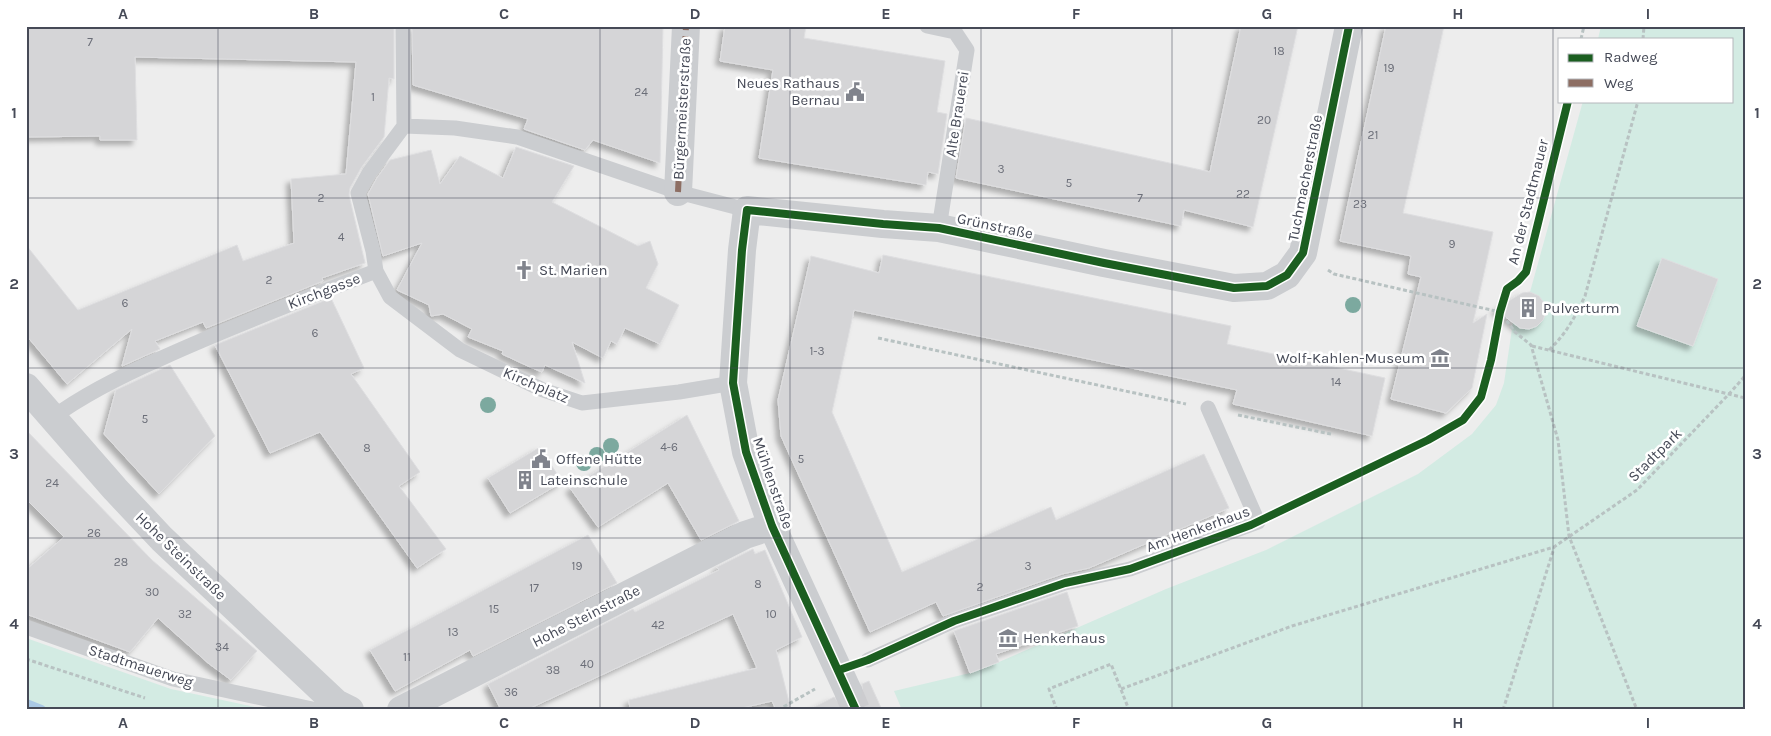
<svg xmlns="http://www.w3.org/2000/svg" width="1771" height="736" viewBox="0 0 1771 736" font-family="Karla,sans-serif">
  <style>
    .green { fill: #d3ebe3 }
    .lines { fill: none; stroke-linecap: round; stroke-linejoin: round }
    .stream { stroke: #aac9e5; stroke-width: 10 }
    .building { fill: #d5d5d7; stroke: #dedee0; filter: url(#shadow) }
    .street-tunnel { stroke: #cccccf; stroke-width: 28; stroke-dasharray: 28 14; stroke-linecap: butt }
    .path { stroke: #b8c2c2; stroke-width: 3; stroke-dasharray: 4 2.5; stroke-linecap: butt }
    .lane { stroke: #cbcdd0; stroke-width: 15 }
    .street { stroke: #cbcdd0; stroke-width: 28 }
    .quiet { stroke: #8d6e63; stroke-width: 6; stroke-dasharray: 12 6; stroke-linecap: butt }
    .cycleway-casing { stroke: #fff; stroke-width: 11 }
    .cycleway { stroke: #1b5e20; stroke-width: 8 }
    .tree { fill: #7ca99f }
    .grid { fill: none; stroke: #464a57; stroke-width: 1; stroke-opacity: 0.55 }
    .labels { text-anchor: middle; stroke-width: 5; stroke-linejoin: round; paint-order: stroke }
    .number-label { font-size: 12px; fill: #6b6e78 }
    .poi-label { font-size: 15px; fill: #464a57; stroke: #fff; text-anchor: start }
    .street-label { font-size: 15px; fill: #464a57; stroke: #fff }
    .neatline { fill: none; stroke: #464a57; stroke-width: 2 }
    .grid-label { font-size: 16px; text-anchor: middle; font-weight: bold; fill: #464a57 }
  </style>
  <defs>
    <filter id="shadow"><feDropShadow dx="-4.5" dy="4.5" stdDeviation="2.5" flood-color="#0004"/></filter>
  </defs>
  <rect width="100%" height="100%" fill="#ededed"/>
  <!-- green -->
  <path class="green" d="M1601,26h144v684h-843l-8,-19 76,-18 29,-11 167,-73 100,-39 152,-76 54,-40 24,-29 8,-22 9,-61 16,7c22,-7 23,-28 1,-37l53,-191h149v-62h-134z
    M26,638l145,51 98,21h-243z"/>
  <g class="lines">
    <!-- stream -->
    <path class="stream" d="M26,704l15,6"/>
  </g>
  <!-- building -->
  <path class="building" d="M26,26h368v53l-5,-1 -5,59 -23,31 -11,20 -1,7 16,68 -43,15 1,3 -117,47 -3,-6 -48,19 5,8 -38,17 10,-37 -65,55 -41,-49v-90l52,65 159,-65 6,16 51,-18 -3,-64 55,-5 10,-112 -221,-5 2,83h-37v-4l-74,1z
    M412,26h251l-3,137 -67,-23 -8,10 -61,-21 4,-10 -115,-34z
    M725,26h81l-2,12 141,23 -8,51 10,2 -9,60 -10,-2 -2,13 -167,-27 14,-88 -53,-9z
    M1241,26h57l-45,201 -69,-17 -3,16 -225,-48 10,-60 244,54z
    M1386,26h58l-41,187 90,19 -20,91 14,-9 -15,74 -26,25 -55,-14 30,-122 -13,-3 3,-18 -71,-15z
    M516,147l58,19 -22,36 86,44 12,-5 8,23 -12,24 33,17 -19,39 -35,-16 -8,16 -6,-3 -8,17 -31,-16 13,41 -40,-18 -3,7 -12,-5 -28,-13 1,-3 -35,-14 4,-8 -29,-15 -12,2 -2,-11 -32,-15 25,-47 -39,13 -15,-62 9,-16 13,-18 41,-10 9,34 20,-28 43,22z
    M883,255l348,71 -4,18 158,34 -13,58 -139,-32 4,-14 -383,-80 -22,102 70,160 149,-65 5,13 148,-66 25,54 -140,60 -27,6 -119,42 -7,-14 -66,30 -89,-196 -3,-36 33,-144 68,17z
    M1662,258l56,21 -25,67 -56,-20z
    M1530,292l9,4 5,7 2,8 -3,9 -6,6 -8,3 -9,-1 -25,-19 27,-16z
    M331,298l33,70 -13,6 69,98 -21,14 47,63 -29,19 -97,-136 -50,21 -55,-108z
    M170,365l45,71 -56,58 -55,-60 12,-44z
    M687,415l52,106 -38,19 -33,-57 -70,44 -28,-39z
    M26,430l126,130 105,91 -26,29 -23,-17 -50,-45 -28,34 -104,-38v-44l38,-33 -38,-38z
    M540,447l22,35 -52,31 -22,-35z
    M588,535l29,48 -144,73 -3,-6 -75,41 -25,-41z
    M753,549l2,5 10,-4 37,87 -26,13 15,60h-15l-4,-9 -39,9h-103l-1,-10 128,-32 -24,-54 -207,96h-25l-13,-26 145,-75 2,3 84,-42 -2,-3z
    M1067,592l11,34 -82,28 3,8 -29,11 -16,-42z
    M869,681l13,29h-74l26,-13 5,6 7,3 9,-1 5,-5 3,-7 -1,-9z"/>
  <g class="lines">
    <!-- street-tunnel -->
    <path class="street-tunnel" d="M848,691l8,19"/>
    <!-- path -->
    <path class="path" d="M1581,39l3,-13
      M1643,39l1,-13
      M1328,270l6,4 166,38 15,20 16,13 27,95 11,96 68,174
      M878,338l308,66
      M1532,346l213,52
      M1549,350c17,-16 26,-33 36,-54l53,-195
      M1238,415l93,19
      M1280,511l148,-71 35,-20 18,-23 10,-37 9,-48 7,-23 11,-8 8,-9 42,-171
      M26,659l119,39
      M1121,689l171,-63 262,-79 83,-57 92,-96 16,-18
      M778,710l37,-21
      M1057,710l-8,-21 62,-25 18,46
      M1503,710l51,-162"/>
    <!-- lane -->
    <path class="lane" d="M403,26l1,100
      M927,26l28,6 12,18 -28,178
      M404,126l51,2 62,9 161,55 69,18
      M376,271l14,26 70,53 83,40 39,13 97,-11 54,-9
      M52,418c34,-25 71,-43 110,-60 70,-32 142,-59 214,-87l-3,-20 -15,-58 11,-20 35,-47
      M26,627l147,52 144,31
      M868,660l86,-39 111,-38 65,-14 128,-47 -50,-114"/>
    <!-- street -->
    <path class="street" d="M678,192l8,-166
      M26,387l89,102 47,50 174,164 14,7
      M848,691l-76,-165 -26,-74 -13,-69 9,-133 5,-40 136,14 56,4 165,35 130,25 33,-2 20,-11 16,-22 46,-227
      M401,710l344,-175 27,-9"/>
    <!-- quiet -->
    <path class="quiet" d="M678,192l8,-166"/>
    <!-- cycleway casing -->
    <g class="cycleway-casing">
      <path id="cycleway" d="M839,670l29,-10 86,-39 111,-38 65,-14 121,-44 177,-85 35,-20 18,-23 10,-37 9,-48 7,-23 11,-8 8,-9 42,-171
        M856,710l-84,-184 -26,-74 -13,-69 9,-133 5,-40 136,14 56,4 165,35 130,25 33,-2 20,-11 16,-22 46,-227"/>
    </g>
    <!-- cycleway -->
    <use href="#cycleway" class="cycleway"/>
  </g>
  <!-- trees -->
  <g class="tree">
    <circle cx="1353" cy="305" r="8"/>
    <circle cx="488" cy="405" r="8"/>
    <circle cx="611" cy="446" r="8"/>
    <circle cx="597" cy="455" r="8"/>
    <circle cx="584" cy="463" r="8"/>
  </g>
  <!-- grid -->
  <path class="grid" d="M218,26v684M409,26v684M600,26v684M790,26v684M981,26v684M1172,26v684M1362,26v684M1553,26v684M26,198h1719M26,368h1719M26,538h1719"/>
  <!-- icons -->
  <defs>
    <g id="civic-bare" transform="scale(1.5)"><path d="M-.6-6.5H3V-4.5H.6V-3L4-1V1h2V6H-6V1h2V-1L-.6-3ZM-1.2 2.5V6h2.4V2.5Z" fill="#80838c" stroke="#fff" stroke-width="2.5" paint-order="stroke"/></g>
    <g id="church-bare" transform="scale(1.5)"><path d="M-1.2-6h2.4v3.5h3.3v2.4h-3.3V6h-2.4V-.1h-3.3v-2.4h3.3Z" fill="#80838c" stroke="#fff" stroke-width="2.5" paint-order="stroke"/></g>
    <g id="building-bare" transform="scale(1.5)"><path d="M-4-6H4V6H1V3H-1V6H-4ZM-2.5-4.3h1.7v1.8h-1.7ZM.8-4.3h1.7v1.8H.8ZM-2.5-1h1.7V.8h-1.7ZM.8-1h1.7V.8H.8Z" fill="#80838c" stroke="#fff" stroke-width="2.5" paint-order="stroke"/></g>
    <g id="museum-bare" transform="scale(1.5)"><path d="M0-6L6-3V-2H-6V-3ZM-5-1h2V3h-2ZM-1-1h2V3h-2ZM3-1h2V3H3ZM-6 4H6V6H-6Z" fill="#80838c" stroke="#fff" stroke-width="2.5" paint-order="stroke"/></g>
  </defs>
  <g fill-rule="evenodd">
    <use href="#civic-bare" x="855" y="92"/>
    <use href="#church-bare" x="524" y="270"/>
    <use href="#building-bare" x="1528" y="308"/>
    <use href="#museum-bare" x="1440" y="358"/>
    <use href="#civic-bare" x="541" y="459"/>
    <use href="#building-bare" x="525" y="480"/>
    <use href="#museum-bare" x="1008" y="638"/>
  </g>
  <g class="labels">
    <!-- number labels -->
    <g class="number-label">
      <text x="90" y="46">7</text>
      <text x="1279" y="55">18</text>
      <text x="1389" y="72">19</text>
      <text x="641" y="96">24</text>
      <text x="373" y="101">1</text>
      <text x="1264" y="124">20</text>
      <text x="1373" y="139">21</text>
      <text x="1001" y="173">3</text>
      <text x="1069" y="187">5</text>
      <text x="1243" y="198">22</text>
      <text x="321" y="202">2</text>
      <text x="1140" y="202">7</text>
      <text x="1360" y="208">23</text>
      <text x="341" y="241">4</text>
      <text x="1452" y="248">9</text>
      <text x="269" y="284">2</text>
      <text x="125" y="307">6</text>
      <text x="315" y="337">6</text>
      <text x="817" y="355">1-3</text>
      <text x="1336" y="386">14</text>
      <text x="145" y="423">5</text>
      <text x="669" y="451">4-6</text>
      <text x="367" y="452">8</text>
      <text x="801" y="463">5</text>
      <text x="52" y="487">24</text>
      <text x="94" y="537">26</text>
      <text x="121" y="566">28</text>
      <text x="577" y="570">19</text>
      <text x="1028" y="570">3</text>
      <text x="758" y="588">8</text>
      <text x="980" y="591">2</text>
      <text x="534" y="592">17</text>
      <text x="152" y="596">30</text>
      <text x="494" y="613">15</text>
      <text x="185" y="618">32</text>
      <text x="771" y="618">10</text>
      <text x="658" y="629">42</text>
      <text x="453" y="636">13</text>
      <text x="222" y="651">34</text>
      <text x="407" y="661">11</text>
      <text x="587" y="668">40</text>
      <text x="553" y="674">38</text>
      <text x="511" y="696">36</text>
    </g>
    <!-- poi labels -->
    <g class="poi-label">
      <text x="840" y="88" text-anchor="end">Neues Rathaus<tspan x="840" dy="17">Bernau</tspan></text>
      <text x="539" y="275">St. Marien</text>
      <text x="1543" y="313">Pulverturm</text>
      <text x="1425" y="363" text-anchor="end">Wolf-Kahlen-Museum</text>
      <text x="556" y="464">Offene Hütte</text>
      <text x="540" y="485">Lateinschule</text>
      <text x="1023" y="643">Henkerhaus</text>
    </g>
    <!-- street labels -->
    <g class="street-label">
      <text transform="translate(682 109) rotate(-87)" y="5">Bürgermeisterstraße</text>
      <text transform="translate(957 114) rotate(-81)" y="5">Alte Brauerei</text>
      <text transform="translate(1305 178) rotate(-79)" y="5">Tuchmacherstraße</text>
      <text transform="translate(1528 202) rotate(-76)" y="5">An der Stadtmauer</text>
      <text transform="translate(995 226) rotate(12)" y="5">Grünstraße</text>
      <text transform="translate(324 291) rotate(-21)" y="5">Kirchgasse</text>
      <text transform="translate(536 385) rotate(23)" y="5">Kirchplatz</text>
      <text transform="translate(1655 455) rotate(-45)" y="5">Stadtpark</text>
      <text transform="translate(773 483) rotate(71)" y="5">Mühlenstraße</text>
      <text transform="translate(1198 529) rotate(-20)" y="5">Am Henkerhaus</text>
      <text transform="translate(181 556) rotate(44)" y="5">Hohe Steinstraße</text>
      <text transform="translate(586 616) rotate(-27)" y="5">Hohe Steinstraße</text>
      <text transform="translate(141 666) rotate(18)" y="5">Stadtmauerweg</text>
    </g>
  </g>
  <!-- border -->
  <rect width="1771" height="736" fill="none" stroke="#ffffff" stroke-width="55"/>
  <!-- legend -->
  <rect x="1558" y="38" width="175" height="65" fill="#ffffff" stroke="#b5b7bc"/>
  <rect x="1568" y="54" width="25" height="8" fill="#1b5e20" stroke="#b5b7bc"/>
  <text x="1604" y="62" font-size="15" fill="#464a57">Radweg</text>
  <rect x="1568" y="79" width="25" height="8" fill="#8d6e63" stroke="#b5b7bc"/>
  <text x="1604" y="88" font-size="15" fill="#464a57">Weg</text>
  <rect x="28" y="28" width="1716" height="680" class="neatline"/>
  <g class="grid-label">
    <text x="123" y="19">A</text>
    <text x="314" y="19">B</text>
    <text x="504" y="19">C</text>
    <text x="695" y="19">D</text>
    <text x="886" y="19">E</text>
    <text x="1076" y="19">F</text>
    <text x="1267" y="19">G</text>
    <text x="1458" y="19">H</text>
    <text x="1648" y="19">I</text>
    <text x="14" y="118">1</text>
    <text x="1757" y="118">1</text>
    <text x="14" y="289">2</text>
    <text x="1757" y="289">2</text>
    <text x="14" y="459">3</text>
    <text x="1757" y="459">3</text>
    <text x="14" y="629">4</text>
    <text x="1757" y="629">4</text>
    <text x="123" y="728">A</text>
    <text x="314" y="728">B</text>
    <text x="504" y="728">C</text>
    <text x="695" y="728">D</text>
    <text x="886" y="728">E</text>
    <text x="1076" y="728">F</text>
    <text x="1267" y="728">G</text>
    <text x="1458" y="728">H</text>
    <text x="1648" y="728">I</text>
  </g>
</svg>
